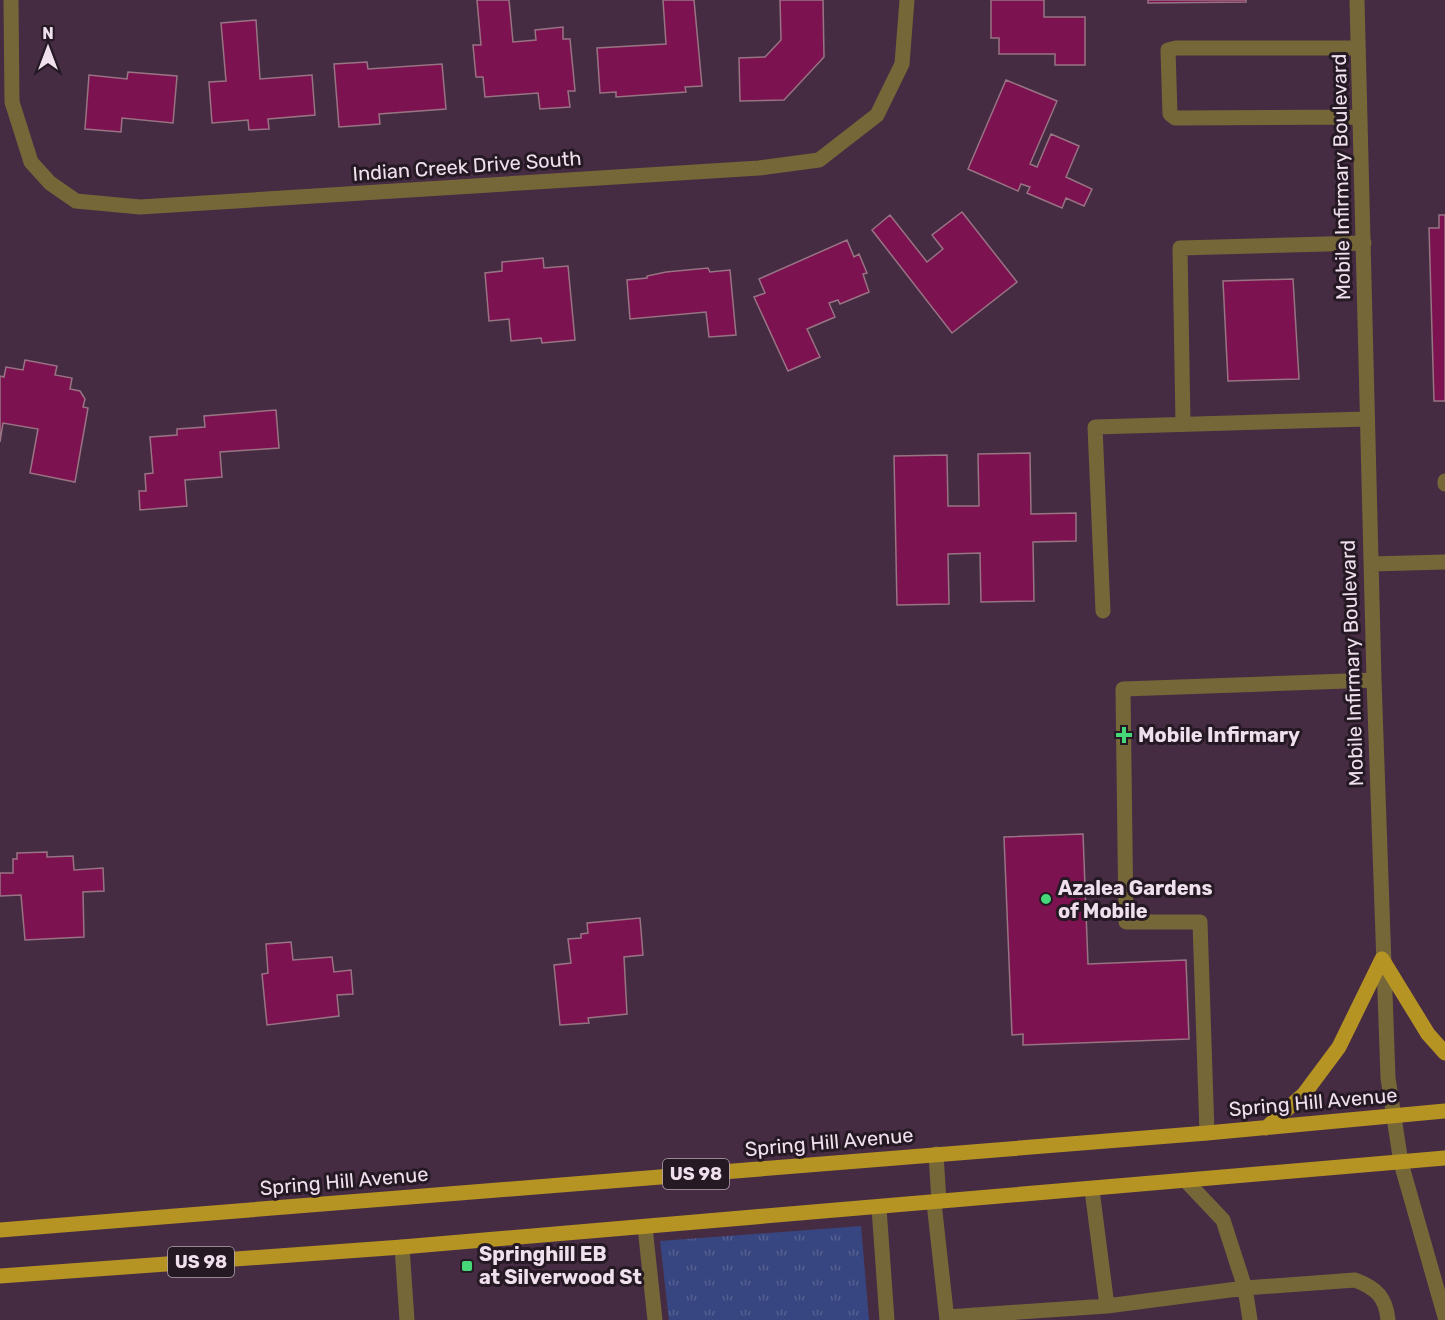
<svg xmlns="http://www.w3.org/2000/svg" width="1445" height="1320" viewBox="0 0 1445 1320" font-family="Rubik,sans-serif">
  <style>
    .grass { fill: url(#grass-tufts) }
    .building { fill: #7d1250; stroke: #987383; stroke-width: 1.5 }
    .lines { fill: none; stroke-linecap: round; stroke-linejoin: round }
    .minor { stroke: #766738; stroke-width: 15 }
    .major { stroke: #b59424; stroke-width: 15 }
    .poi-dot { fill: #46d779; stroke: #251924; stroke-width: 2 }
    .labels { text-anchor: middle; stroke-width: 6; stroke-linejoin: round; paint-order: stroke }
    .shield { fill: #251924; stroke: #b3a4b1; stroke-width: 1.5 }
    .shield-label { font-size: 18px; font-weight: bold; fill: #f0e0ee }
    .street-label { font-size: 20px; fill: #f0e0ee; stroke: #251924 }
    .poi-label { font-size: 20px; font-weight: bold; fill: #f0e0ee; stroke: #251924; text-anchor: start }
  </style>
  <defs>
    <pattern id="grass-tufts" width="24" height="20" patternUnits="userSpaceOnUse" patternTransform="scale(1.5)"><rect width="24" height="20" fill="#374680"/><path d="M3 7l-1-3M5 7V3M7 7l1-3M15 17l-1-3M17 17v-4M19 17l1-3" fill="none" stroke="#546092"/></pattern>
  </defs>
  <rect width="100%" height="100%" fill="#462c43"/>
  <!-- grass -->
  <path class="grass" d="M861,1226l8,94h-200l-9,-79z"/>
  <!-- building -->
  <path class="building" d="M477,0h32l4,42 23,-2 -1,-10 28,-3v12h7l4,41 1,11h-7l2,16 -30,2 -2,-16 -53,4 -2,-20h-7l-3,-32h8z
    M663,0h31l8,86 -17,1 1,5 -70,5v-5l-16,1 -3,-45 69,-4z
    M780,0h43l1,57 -40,43 -44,1 -1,-43 26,-1 16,-17z
    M991,0h53v17h41v48h-30v-11h-56v-16h-8z
    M1148,0h98v2l-98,1z
    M256,20l4,59 52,-4 3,40 -47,4 1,10 -20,1 -1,-10 -36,3 -3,-41 17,-1 -5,-58z
    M367,62l1,7 74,-5 4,45 -67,5 1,10 -41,3 -5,-63z
    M128,72l49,4 -4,47 -51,-5 -1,14 -36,-3 4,-54 38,4z
    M1006,80l51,21 -27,63 7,3 14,-33 28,12 -13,31 26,12 -8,17 -18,-8 -4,10 -35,-15 3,-6 -9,-3 -3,7 -50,-22z
    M962,212l55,70 -65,51 -80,-103 18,-15 37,47 16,-13 -11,-14z
    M1439,215h6v186h-11l-5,-173h10z
    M847,240l7,17 5,-3 8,19 -4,1 6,18 -29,12 -2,-4 -9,3 6,14 -28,12 13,28 -32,14 -34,-74 11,-4 -6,-14z
    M543,258l1,10 24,-2 7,74 -33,3 -1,-5 -30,3 -2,-22 -20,2 -4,-48 17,-2v-9z
    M708,268l2,4 20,-2 6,65 -27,2 -3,-25 -76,7 -3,-39 20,-2v-2l19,-4z
    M1293,279l6,100 -71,2 -5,-100z
    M25,360l32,6 -2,9 17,3 -2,11 10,2 5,8 -2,8 5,1 -13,74 -45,-9 8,-44 -35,-6 -3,19v-66l4,1 2,-10 17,3z
    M276,410l3,38 -59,4 2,25 -37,3 2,26 -47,4 -1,-19h7l-1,-17 8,-1 -3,-36 27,-2v-6l28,-2 -1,-11z
    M1030,453l1,61 45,-1v28l-43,1 1,59 -53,1 -1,-49 -32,1 1,50 -52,1 -3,-149 53,-1 1,51h31l-1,-52z
    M1083,834l5,130 98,-4 3,79 -166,6v-11l-11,1 -8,-198z
    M47,852v5l26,-1 1,14 29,-2 1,23 -21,1 1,45 -59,3 -4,-45 -21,1v-23h13v-14h4v-6z
    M640,918l3,37 -19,2 3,57 -39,4 1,5 -29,2 -6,-60 17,-2 -3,-24 13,-1v-4l7,-1 -1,-10z
    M291,942l2,18 39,-3 2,15 17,-2 2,24 -16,1 2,21 -72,9 -5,-51 6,-1 -2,-29z"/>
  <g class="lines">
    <!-- minor -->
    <path class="minor" d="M11,0l1,102 19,60 19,21 26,18 64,6 619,-39 60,-8 58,-45 25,-51 5,-64
      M1357,0l17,680 14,398 13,85 44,154
      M1358,48h-182l-8,2 2,64 5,4 185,-1
      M1183,424l-3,-176 184,-5
      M1445,481v3
      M1371,564l74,-2
      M1103,611l-8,-184 272,-8
      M1207,1133l-7,-211h-74l-3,-233 251,-9
      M936,1154l3,48
      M1187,1182l36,38 22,68 5,32
      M934,1203l13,117
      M879,1208l8,112
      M645,1227l10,93
      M402,1247l5,73
      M1107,1306l138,-18 110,-8c21,8 31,17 33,40
      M947,1317l160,-11 -15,-116"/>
    <!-- major -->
    <path class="major" d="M1382,959l46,75 17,19
      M1266,1128l38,-34 35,-47 43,-88
      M0,1230l1207,-97 238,-22
      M0,1276l402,-29 1043,-89"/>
  </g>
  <!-- markers -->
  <g class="poi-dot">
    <path d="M1121 726h6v6h6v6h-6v6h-6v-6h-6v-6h6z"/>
    <circle cx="1046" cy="899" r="6"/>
    <rect x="461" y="1260" width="12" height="12" rx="3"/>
  </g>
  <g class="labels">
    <!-- shield labels -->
    <g class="shield">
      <rect x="663" y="1159" width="66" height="30" rx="4.5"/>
      <rect x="168" y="1247" width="66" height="30" rx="4.5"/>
    </g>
    <g class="shield-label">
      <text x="696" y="1180">US 98</text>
      <text x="201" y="1268">US 98</text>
    </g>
    <!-- street labels -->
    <g class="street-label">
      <text transform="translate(467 166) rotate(-4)" y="7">Indian Creek Drive South</text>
      <text transform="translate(1341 177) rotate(-91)" y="7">Mobile Infirmary Boulevard</text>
      <text transform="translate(1352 663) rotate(-92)" y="7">Mobile Infirmary Boulevard</text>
      <text transform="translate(1313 1102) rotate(-5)" y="7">Spring Hill Avenue</text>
      <text transform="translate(829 1142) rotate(-5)" y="7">Spring Hill Avenue</text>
      <text transform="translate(344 1181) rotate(-5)" y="7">Spring Hill Avenue</text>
    </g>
    <!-- poi labels -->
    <g class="poi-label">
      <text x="1138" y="742">Mobile Infirmary</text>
      <text x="1058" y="895">Azalea Gardens<tspan x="1058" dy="23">of Mobile</tspan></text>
      <text x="479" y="1261">Springhill EB<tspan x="479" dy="23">at Silverwood St</tspan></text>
    </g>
  </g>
  <!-- north arrow -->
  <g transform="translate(48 48)" stroke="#251924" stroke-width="4.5" paint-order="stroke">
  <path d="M0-4.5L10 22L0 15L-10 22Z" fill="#f0e0ee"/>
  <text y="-9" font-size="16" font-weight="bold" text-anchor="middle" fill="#f0e0ee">N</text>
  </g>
</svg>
